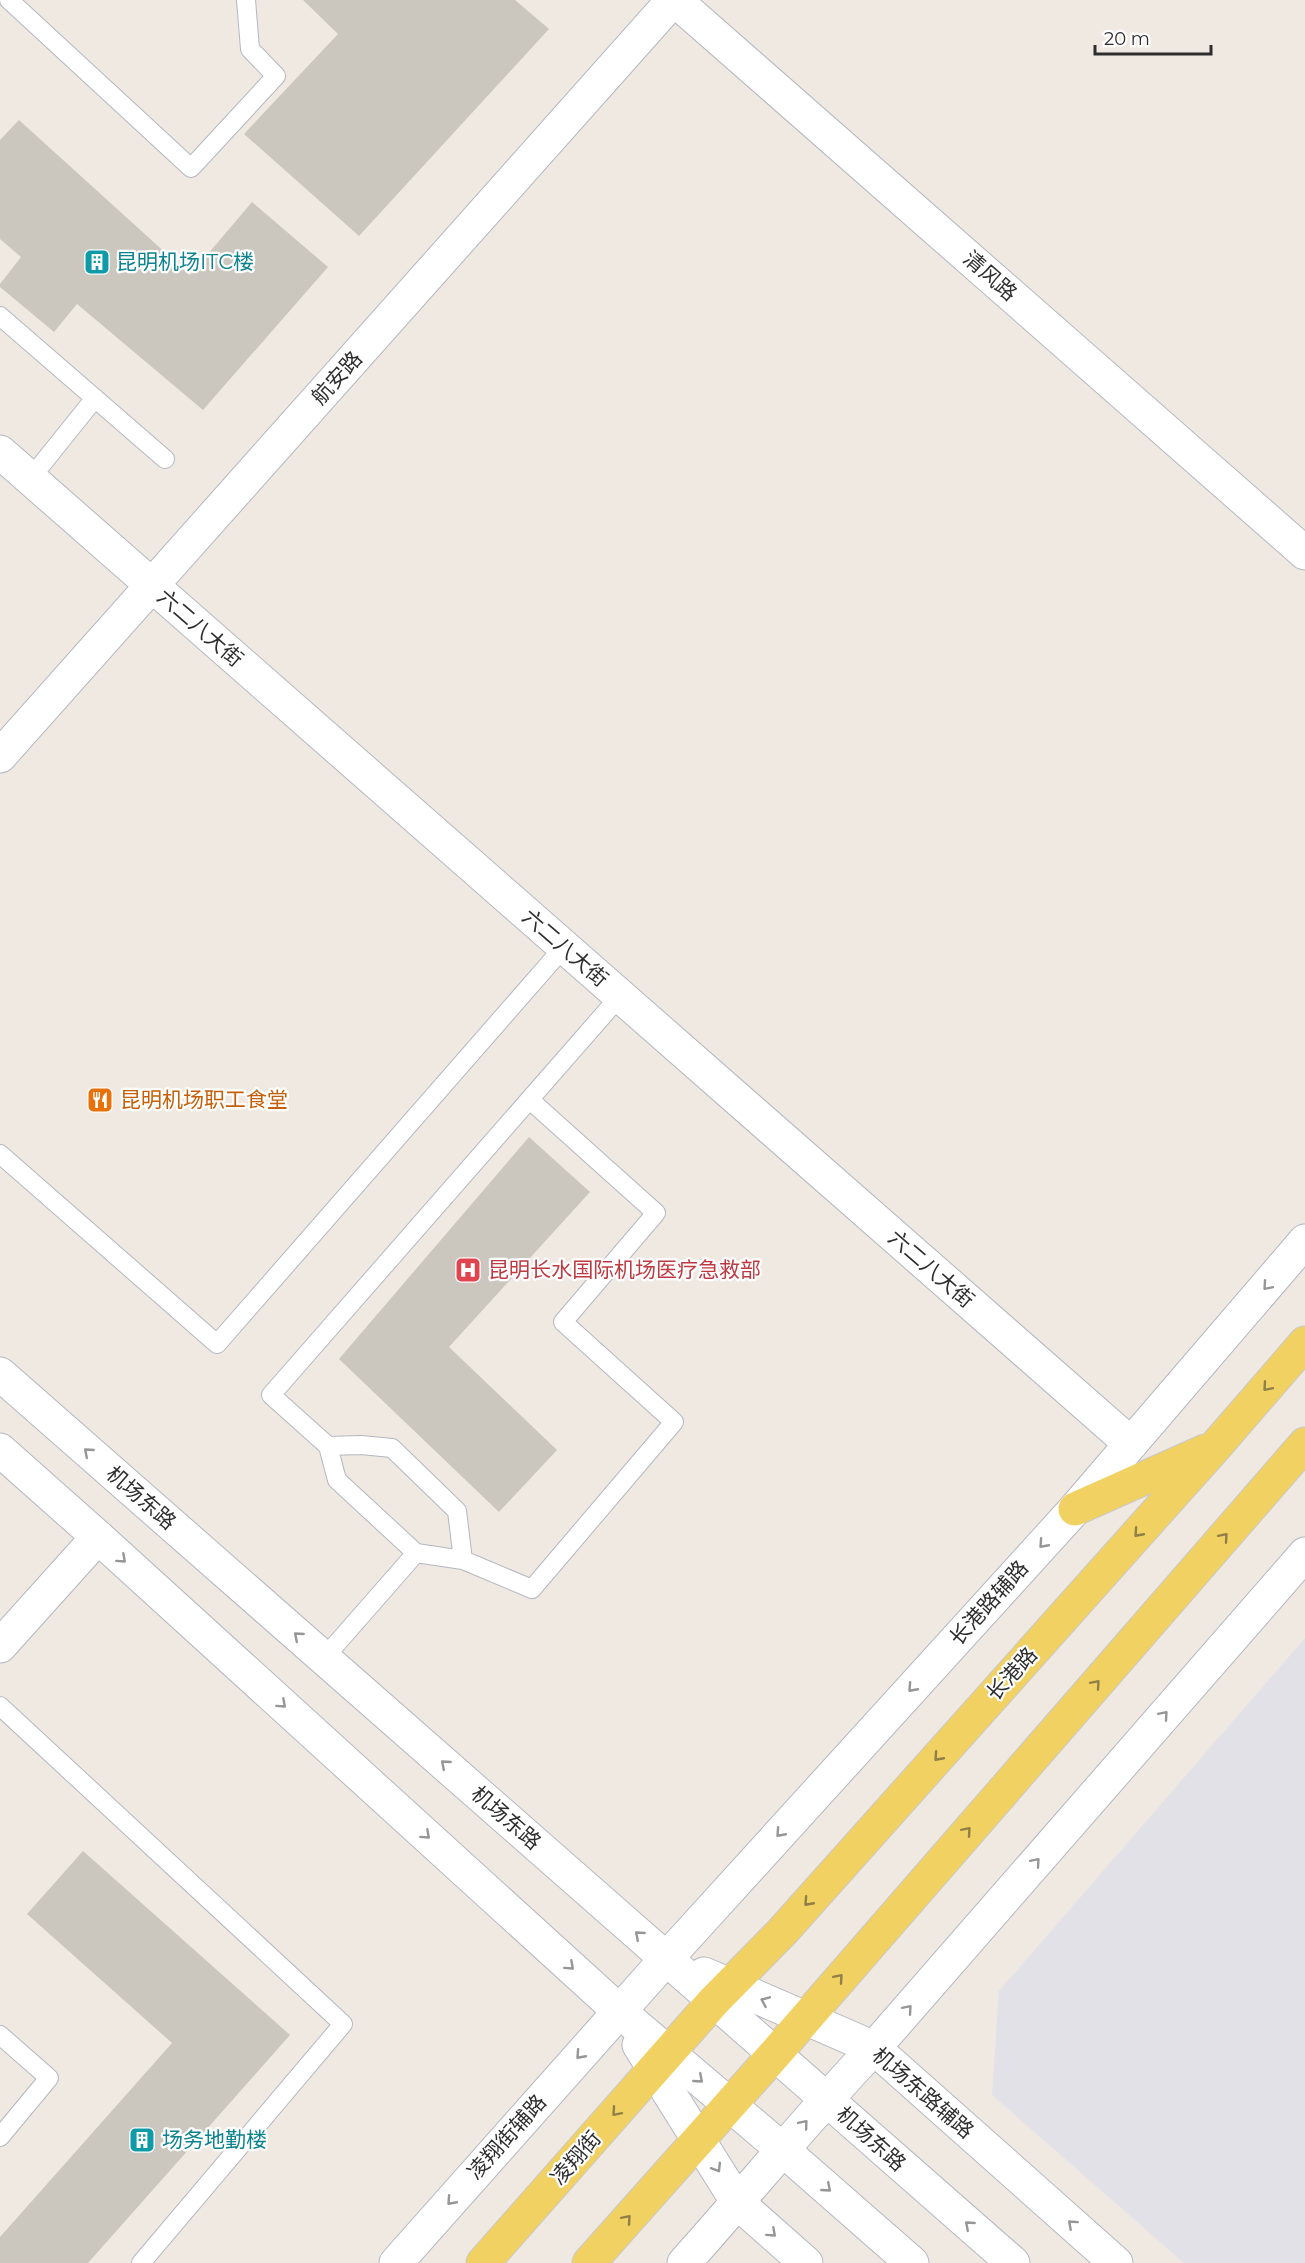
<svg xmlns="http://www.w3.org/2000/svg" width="1305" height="2263" viewBox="0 0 1305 2263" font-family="Montserrat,'Noto Sans SC',sans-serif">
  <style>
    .industrial { fill: #e3e1e8 }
    .building { fill: #cbc7bf }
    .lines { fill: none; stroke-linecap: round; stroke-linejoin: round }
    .lane-casing { stroke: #b4b7c1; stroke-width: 20 }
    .street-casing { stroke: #b4b7c1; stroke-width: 35 }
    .secondary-casing { stroke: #b4b7c1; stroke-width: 35 }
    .primary-casing { stroke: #c9c9c9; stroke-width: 35 }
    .lane { stroke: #fff; stroke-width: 18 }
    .street { stroke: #fff; stroke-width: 33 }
    .secondary { stroke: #fff; stroke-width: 33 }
    .primary { stroke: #f2d163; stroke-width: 33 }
    .oneway { stroke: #969696 }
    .oneway2 { stroke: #908048 }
    .labels { text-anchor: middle; stroke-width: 4.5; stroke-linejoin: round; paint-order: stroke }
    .culture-label { font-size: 21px; fill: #0d838f; stroke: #fff; text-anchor: start }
    .street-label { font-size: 21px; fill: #2e2e2e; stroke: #fff }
    .food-label { font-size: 21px; fill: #c56008; stroke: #fff; text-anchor: start }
    .health-label { font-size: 21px; fill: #be3a42; stroke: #fff; text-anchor: start }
  </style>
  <rect width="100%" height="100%" fill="#efe9e1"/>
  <!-- industrial -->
  <path class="industrial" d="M1305,1638v625h-121l-192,-168 7,-104z"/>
  <!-- building -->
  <path class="building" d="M303,0h212l34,29 -190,207 -115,-102 94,-100z
    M19,120l171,155 62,-73 76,65 -125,143 -126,-106 -23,28 -54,-45v-3l21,-27 -21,-18v-99z
    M529,1137l61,55 -141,155 108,103 -58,62 -160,-153z
    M83,1851l207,184 -202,228h-88v-26l172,-194 -145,-129z"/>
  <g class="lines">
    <!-- lane casing -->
    <g class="lane-casing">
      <path id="lane" d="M9,0l182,168 85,-92 -26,-27 -4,-49
        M0,316l165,143
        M30,479l65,-81
        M530,1100l126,113 -93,109 111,100 -142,167 -69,-29 -6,-49 -65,-63 -31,-3 -33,1 -57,-51 349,-399
        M0,1154l217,190 347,-397
        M328,1446l9,34 79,73
        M324,1658l92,-105 47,7
        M0,1706l343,318 -202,239
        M0,2035l49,43 -49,59"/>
    </g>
    <!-- street casing -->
    <g class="street-casing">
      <path id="street" d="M675,0l630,553
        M0,452l1131,992
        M0,756l673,-756
        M0,1646l98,-109
        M704,1974l170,74 242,215
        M639,2045l99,158 68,60
        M396,2263l270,-304 409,-450 230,-268
        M684,2263c64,-71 124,-146 190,-215l431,-494"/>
    </g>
    <!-- secondary casing -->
    <g class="secondary-casing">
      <path id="secondary" d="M0,1374l1013,889
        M0,1450l98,87 521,474 164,139 129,113"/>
    </g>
    <!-- primary casing -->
    <g class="primary-casing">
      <path id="primary" d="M1075,1509l130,-58
        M483,2263l231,-262 68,-69 433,-485 90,-104
        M589,2263l185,-208 531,-611"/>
    </g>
    <!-- lane -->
    <use href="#lane" class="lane"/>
    <!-- street -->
    <use href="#street" class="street"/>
    <!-- secondary -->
    <use href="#secondary" class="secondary"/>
    <!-- primary -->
    <use href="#primary" class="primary"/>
  </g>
  <!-- one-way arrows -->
  <defs><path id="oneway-chevron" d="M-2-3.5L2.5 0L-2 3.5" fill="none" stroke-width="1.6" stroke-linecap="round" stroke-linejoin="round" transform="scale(1.5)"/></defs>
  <g class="oneway">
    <use href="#oneway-chevron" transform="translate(1267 1286) rotate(131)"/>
    <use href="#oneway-chevron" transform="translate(88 1452) rotate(-139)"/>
    <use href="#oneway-chevron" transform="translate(1043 1544) rotate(132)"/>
    <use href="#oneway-chevron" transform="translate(122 1559) rotate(42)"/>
    <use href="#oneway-chevron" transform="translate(298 1636) rotate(-139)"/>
    <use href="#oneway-chevron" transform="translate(912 1688) rotate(132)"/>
    <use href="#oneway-chevron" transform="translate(282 1704) rotate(42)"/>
    <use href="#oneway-chevron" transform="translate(1164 1715) rotate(-49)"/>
    <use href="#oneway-chevron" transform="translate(445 1764) rotate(-139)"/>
    <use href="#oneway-chevron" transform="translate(780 1833) rotate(132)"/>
    <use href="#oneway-chevron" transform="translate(426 1835) rotate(42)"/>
    <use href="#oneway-chevron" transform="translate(1036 1862) rotate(-49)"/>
    <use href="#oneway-chevron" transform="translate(639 1935) rotate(-139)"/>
    <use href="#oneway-chevron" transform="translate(570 1966) rotate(42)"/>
    <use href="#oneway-chevron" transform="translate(765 2001) rotate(-157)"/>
    <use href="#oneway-chevron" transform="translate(908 2009) rotate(-49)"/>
    <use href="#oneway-chevron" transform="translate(580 2055) rotate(132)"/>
    <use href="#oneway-chevron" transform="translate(699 2079) rotate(41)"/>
    <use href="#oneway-chevron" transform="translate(804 2124) rotate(-50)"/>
    <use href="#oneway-chevron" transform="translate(717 2168) rotate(58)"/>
    <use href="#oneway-chevron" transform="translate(827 2188) rotate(41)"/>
    <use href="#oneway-chevron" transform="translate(451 2201) rotate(132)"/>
    <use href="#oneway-chevron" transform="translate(1072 2224) rotate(-138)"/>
    <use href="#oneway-chevron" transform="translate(969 2225) rotate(-139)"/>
    <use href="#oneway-chevron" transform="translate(772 2233) rotate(42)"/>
  </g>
  <g class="oneway2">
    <use href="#oneway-chevron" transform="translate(1267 1387) rotate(131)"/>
    <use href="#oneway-chevron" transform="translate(1138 1533) rotate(132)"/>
    <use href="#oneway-chevron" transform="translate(1224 1537) rotate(-49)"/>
    <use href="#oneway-chevron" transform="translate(1096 1684) rotate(-49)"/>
    <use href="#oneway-chevron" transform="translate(938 1757) rotate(132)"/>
    <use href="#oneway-chevron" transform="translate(967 1831) rotate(-49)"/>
    <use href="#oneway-chevron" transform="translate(808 1902) rotate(132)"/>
    <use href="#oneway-chevron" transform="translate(839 1978) rotate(-49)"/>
    <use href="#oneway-chevron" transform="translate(616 2112) rotate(131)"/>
    <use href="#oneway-chevron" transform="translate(627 2219) rotate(-49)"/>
  </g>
  <!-- icons -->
  <defs>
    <g id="building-square" transform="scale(1.35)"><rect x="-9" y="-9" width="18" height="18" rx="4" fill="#0f9aa8" stroke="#fff"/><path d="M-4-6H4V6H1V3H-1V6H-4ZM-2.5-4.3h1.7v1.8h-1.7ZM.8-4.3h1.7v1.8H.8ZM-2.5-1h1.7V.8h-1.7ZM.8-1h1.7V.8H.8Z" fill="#fff"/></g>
    <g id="restaurant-square" transform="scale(1.35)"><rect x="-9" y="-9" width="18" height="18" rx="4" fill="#e8710a" stroke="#fff"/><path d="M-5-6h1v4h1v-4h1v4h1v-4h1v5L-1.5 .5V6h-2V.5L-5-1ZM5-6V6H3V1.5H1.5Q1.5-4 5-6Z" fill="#fff"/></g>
    <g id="hospital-square" transform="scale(1.35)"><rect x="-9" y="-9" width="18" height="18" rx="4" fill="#e0444e" stroke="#fff"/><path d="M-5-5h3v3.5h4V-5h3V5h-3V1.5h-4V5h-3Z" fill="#fff"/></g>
  </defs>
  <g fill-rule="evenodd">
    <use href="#building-square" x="97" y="262"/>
    <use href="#restaurant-square" x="100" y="1100"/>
    <use href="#hospital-square" x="468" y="1270"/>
    <use href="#building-square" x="142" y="2140"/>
  </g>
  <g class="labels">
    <!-- culture labels -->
    <g class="culture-label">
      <text x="116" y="269">昆明机场ITC楼</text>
      <text x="162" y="2147">场务地勤楼</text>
    </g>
    <!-- street labels -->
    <g class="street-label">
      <text transform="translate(990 276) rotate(41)" y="7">清风路</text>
      <text transform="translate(337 378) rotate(-48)" y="7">航安路</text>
      <text transform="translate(200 628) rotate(41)" y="7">六二八大街</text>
      <text transform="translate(565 948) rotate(41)" y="7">六二八大街</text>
      <text transform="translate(931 1269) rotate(41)" y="7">六二八大街</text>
      <text transform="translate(141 1498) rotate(41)" y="7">机场东路</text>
      <text transform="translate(989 1603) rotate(-48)" y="7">长港路辅路</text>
      <text transform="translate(1012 1674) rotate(-48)" y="7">长港路</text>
      <text transform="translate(506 1818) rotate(41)" y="7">机场东路</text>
      <text transform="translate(923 2093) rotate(41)" y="7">机场东路辅路</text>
      <text transform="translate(507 2137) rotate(-48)" y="7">凌翔街辅路</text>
      <text transform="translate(871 2139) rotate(42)" y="7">机场东路</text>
      <text transform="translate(576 2158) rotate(-49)" y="7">凌翔街</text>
    </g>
    <!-- food labels -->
    <g class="food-label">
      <text x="120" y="1107">昆明机场职工食堂</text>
    </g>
    <!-- health labels -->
    <g class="health-label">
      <text x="488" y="1277">昆明长水国际机场医疗急救部</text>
    </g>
  </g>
  <!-- scale -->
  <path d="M1095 45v9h116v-9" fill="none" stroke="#2e2e2e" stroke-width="3"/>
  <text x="1104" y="45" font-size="18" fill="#2e2e2e" stroke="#ffffff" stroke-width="4.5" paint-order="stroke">20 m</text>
</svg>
